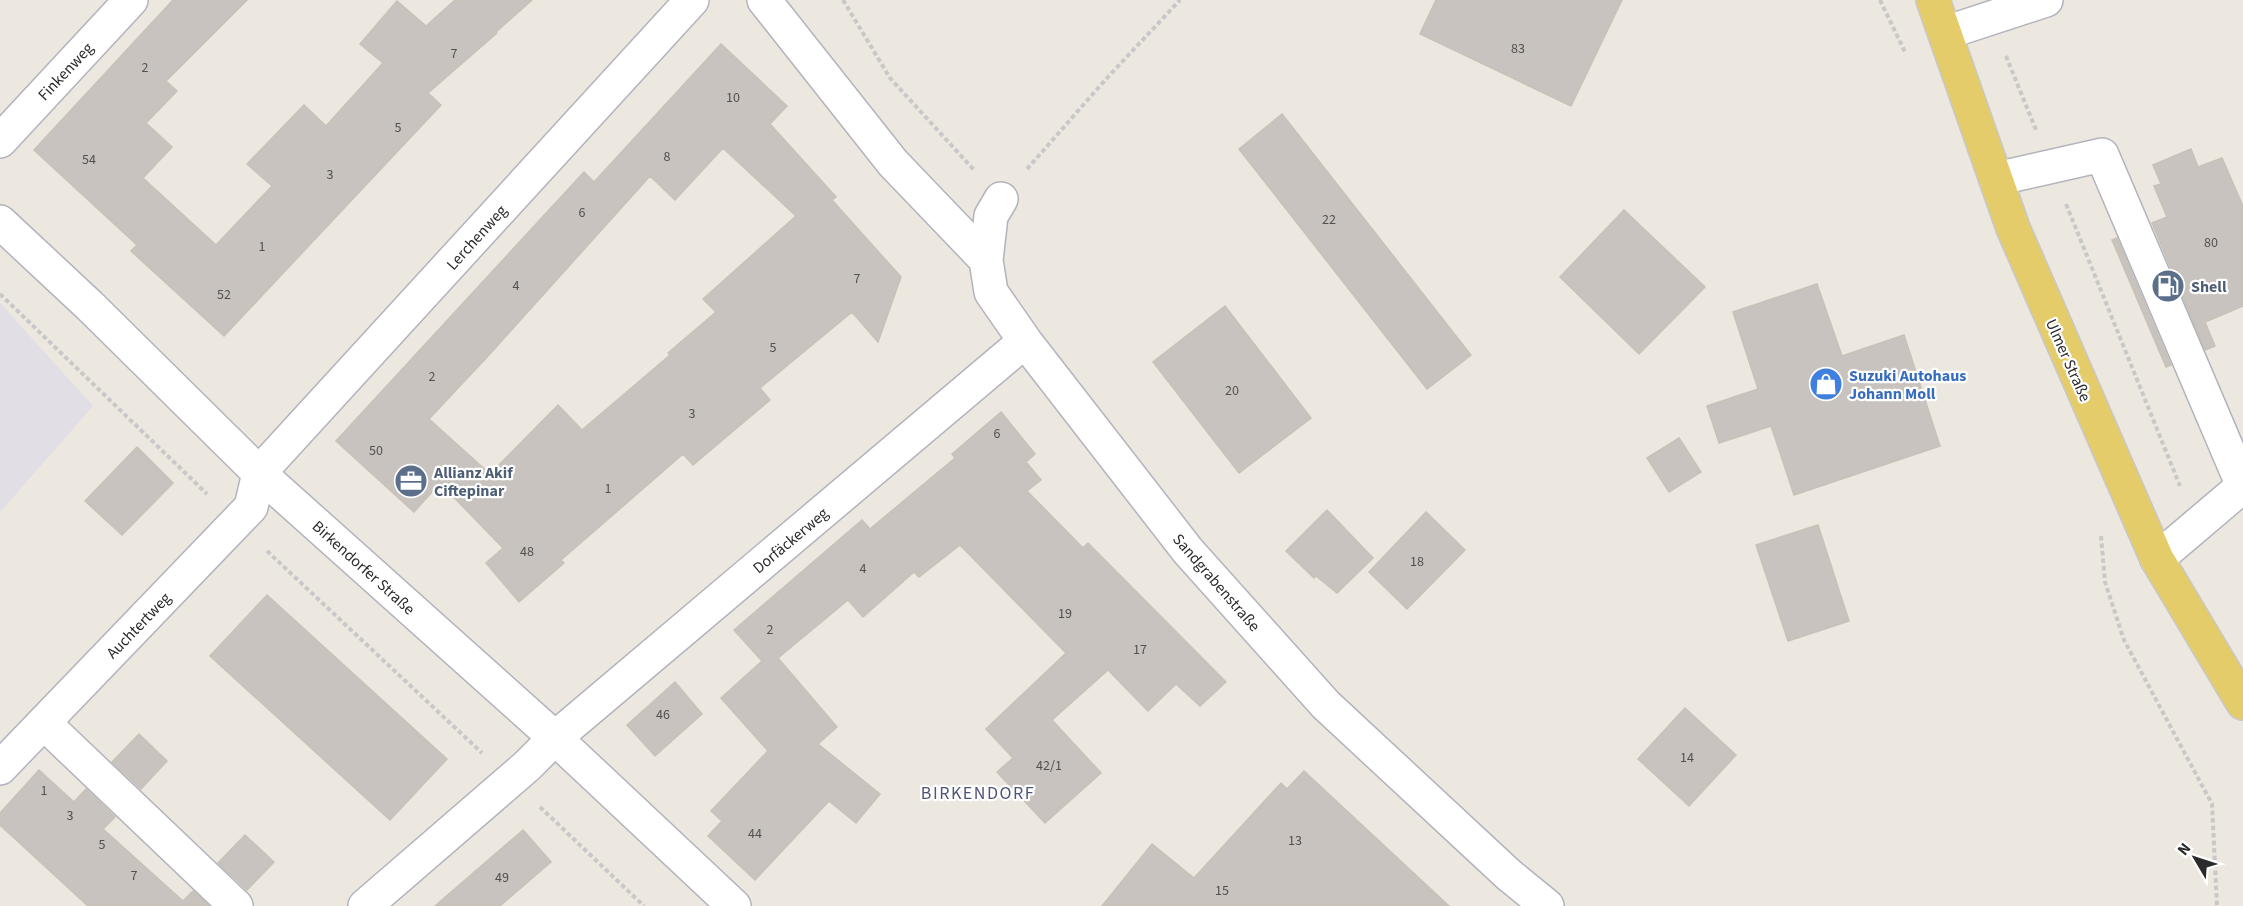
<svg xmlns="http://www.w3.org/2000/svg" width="2243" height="906" viewBox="0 0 2243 906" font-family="'Source Sans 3',sans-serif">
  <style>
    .industrial { fill: #e1dfe5 }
    .building { fill: #c8c3be; stroke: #c7c2b8; stroke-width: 1.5; fill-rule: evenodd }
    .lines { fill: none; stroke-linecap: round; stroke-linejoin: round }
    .minor-casing { stroke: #b2b4bd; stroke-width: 36 }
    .major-casing { stroke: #c8c8c8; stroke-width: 36 }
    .path { stroke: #c8c8c8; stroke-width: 4; stroke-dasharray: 4.5 3; stroke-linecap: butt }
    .minor { stroke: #fff; stroke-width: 33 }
    .major { stroke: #e5cc6b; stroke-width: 33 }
    .labels { text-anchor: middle; stroke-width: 4.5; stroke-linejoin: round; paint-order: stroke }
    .number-label { font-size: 14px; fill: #525150 }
    .street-label { font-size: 16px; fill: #2b2b2b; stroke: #fff }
    .service-label { font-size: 16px; font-weight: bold; fill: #4e5e75; stroke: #fff; text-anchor: start }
    .shop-label { font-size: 16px; font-weight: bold; fill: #366cbe; stroke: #fff; text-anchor: start }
    .neighbourhood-label { font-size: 18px; letter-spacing: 1.5px; fill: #4f5578; stroke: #fff }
  </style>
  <rect width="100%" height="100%" fill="#ece7df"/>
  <!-- industrial -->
  <path class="industrial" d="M0,303l93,103 -93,106z"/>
  <!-- building -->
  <path class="building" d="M173,0h74l-81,81 11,10 -31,32 26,24 -29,31 73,67 56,-59 -25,-22 57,-59 22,21 57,-63 -23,-19 37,-43 29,25 29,-26h77l-36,32 1,1 -69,60 13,12 -217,231 -93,-85 6,-6 -103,-95z
    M1436,0h186l-51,106 -151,-72z
    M721,44l66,62 -17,18 66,73 -4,3 69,77 -23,65 -26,-30 -92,76 10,12 -77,65 -10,-11 -122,106 3,3 -45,39 -33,-39 17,-15 -63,-65 -26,29 -78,-71 248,-269 10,10zM723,148l73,68 -93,83 13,13 -48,41 2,2 -88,75 -24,-25 -68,69 -61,-55 60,-64 161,-179 25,24z
    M1282,114l189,241 -44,34 -188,-240z
    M2191,149l7,18 24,-9 21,48v100l-38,16 10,24 -10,4 -53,-127 15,-6 -13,-31 7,-2 -8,-19z
    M1624,210l81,77 -66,67 -79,-77z
    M2117,238l54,127 -5,2 -54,-127z
    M1817,284l25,72 62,-21 36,111 -146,49 -23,-69 -52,17 -12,-37 51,-17 -25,-77z
    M1225,306l86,112 -72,55 -86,-111z
    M1001,412l34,42 -9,8 15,18 -14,11 56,57 5,-5 138,139 -26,24 -24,-22 -28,27 -40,-41 -56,50 49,53 -56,50 -48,-51 16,-14 -27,-29 80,-76 -106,-108 -41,32 -5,-5 -51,45 -15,-17 -70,58 59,69 -19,17 62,50 -24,29 -27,-22 -74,79 -47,-44 14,-15 -11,-10 57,-60 -47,-53 41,-37 -28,-31 128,-110 8,9 85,-71 -3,-4z
    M1679,438l22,34 -32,20 -22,-34z
    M137,447l36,36 -51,52 -37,-34z
    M1327,510l46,48 -36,35 -21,-17 -2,2 -28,-27z
    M1426,512l39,38 -58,59 -38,-37z
    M1818,525l31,96 -61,20 -32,-96z
    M267,595l180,164 -57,61 -180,-164z
    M675,682l27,32 -47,42 -28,-31z
    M1685,708l51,47 -47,51 -51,-47z
    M139,734l28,27 -26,28 -29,-27z
    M39,770l35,32 12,-13 29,28 -12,12 80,72 10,-10 16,15h-121l-88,-81v-12z
    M1304,771l145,135h-347l50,-62 42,34 87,-95 6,6z
    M523,830l28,32 -51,44h-65z
    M245,835l29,27 -27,28 -29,-27z"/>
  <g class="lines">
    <!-- minor casing -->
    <g class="minor-casing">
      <path id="minor" d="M764,0l129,163 93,97
        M1945,33l101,-33
        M0,141l131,-141
        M1996,179l106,-24 141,331
        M1001,199l-10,17 -5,44 5,32 34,49 163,210 138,154 183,170 38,31
        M0,222l90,84 169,167 296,265 179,168
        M2157,559l86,-73
        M44,723l192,183
        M0,768l251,-261 8,-34 433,-473
        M365,906l162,-140 28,-28 470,-397"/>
    </g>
    <!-- major casing -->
    <g class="major-casing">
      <path id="major" d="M1933,0l80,228 144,331 86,144"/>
    </g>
    <!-- path -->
    <path class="path" d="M843,0l47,78 84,92
      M1880,0l25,52
      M2006,56l30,74
      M1027,169l80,-91 73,-78
      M2066,204l114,282
      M0,294l207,200
      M2101,536l4,46 19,58 88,164 5,102
      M267,551l215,202
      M540,807l104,99"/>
    <!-- minor -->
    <use href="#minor" class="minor"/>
    <!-- major -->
    <use href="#major" class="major"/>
  </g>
  <!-- icons -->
  <defs>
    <g id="fuel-disc" transform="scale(1.725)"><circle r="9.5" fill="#5c6f8a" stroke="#fff"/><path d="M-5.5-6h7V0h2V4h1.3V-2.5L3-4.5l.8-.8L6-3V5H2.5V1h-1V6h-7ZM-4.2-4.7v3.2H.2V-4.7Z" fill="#fff"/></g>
    <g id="shop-disc" transform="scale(1.725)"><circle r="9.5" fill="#3f7fe0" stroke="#fff"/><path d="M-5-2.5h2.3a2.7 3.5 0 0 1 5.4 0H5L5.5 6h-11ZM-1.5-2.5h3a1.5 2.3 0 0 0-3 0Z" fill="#fff"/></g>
    <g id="office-disc" transform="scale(1.725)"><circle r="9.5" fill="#5c6f8a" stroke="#fff"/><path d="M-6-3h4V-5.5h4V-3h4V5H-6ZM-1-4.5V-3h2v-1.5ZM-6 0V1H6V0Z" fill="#fff"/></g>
  </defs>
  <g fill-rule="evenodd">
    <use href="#fuel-disc" x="2168" y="286"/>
    <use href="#shop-disc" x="1826" y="384"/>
    <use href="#office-disc" x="411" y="481"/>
  </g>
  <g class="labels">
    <!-- number labels -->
    <g class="number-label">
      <text x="1518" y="53">83</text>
      <text x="454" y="58">7</text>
      <text x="145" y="72">2</text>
      <text x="733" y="102">10</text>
      <text x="398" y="132">5</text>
      <text x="667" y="161">8</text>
      <text x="89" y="164">54</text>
      <text x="330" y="179">3</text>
      <text x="582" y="217">6</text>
      <text x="1329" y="224">22</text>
      <text x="2211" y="247">80</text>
      <text x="262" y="251">1</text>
      <text x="857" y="283">7</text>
      <text x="516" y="290">4</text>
      <text x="224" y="299">52</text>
      <text x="773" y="352">5</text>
      <text x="432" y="381">2</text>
      <text x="1232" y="395">20</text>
      <text x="692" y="418">3</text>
      <text x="997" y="438">6</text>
      <text x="376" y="455">50</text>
      <text x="608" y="493">1</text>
      <text x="527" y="556">48</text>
      <text x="1417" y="566">18</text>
      <text x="863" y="573">4</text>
      <text x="1065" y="618">19</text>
      <text x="770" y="634">2</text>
      <text x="1140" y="654">17</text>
      <text x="663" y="719">46</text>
      <text x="1687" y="762">14</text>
      <text x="1049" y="770">42/1</text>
      <text x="44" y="795">1</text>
      <text x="70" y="820">3</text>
      <text x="755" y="838">44</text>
      <text x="1295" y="845">13</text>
      <text x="102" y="849">5</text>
      <text x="134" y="880">7</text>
      <text x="502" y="882">49</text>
      <text x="1222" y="895">15</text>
    </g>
    <!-- street labels -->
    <g class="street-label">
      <text transform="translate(65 71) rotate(-47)" y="6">Finkenweg</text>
      <text transform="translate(476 237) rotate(-48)" y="6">Lerchenweg</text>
      <text transform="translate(2069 360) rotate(66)" y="6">Ulmer Straße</text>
      <text transform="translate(790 540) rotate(-40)" y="6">Dorfäckerweg</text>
      <text transform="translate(364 567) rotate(42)" y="6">Birkendorfer Straße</text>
      <text transform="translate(1217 582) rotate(49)" y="6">Sandgrabenstraße</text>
      <text transform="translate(138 625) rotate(-46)" y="6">Auchtertweg</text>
    </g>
    <!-- service labels -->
    <g class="service-label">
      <text x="2191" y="292">Shell</text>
      <text x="434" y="478">Allianz Akif<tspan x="434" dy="18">Ciftepinar</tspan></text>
    </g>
    <!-- shop labels -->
    <g class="shop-label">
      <text x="1849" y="381">Suzuki Autohaus<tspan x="1849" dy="18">Johann Moll</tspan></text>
    </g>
    <!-- neighbourhood labels -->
    <g class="neighbourhood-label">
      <text x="978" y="799">BIRKENDORF</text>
    </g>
  </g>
  <!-- north arrow -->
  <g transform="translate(2195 858) rotate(309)" stroke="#ffffff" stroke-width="4.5" paint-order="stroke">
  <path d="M0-4.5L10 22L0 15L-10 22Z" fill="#2b2b2b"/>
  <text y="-9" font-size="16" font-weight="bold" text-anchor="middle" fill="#2b2b2b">N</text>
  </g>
</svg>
